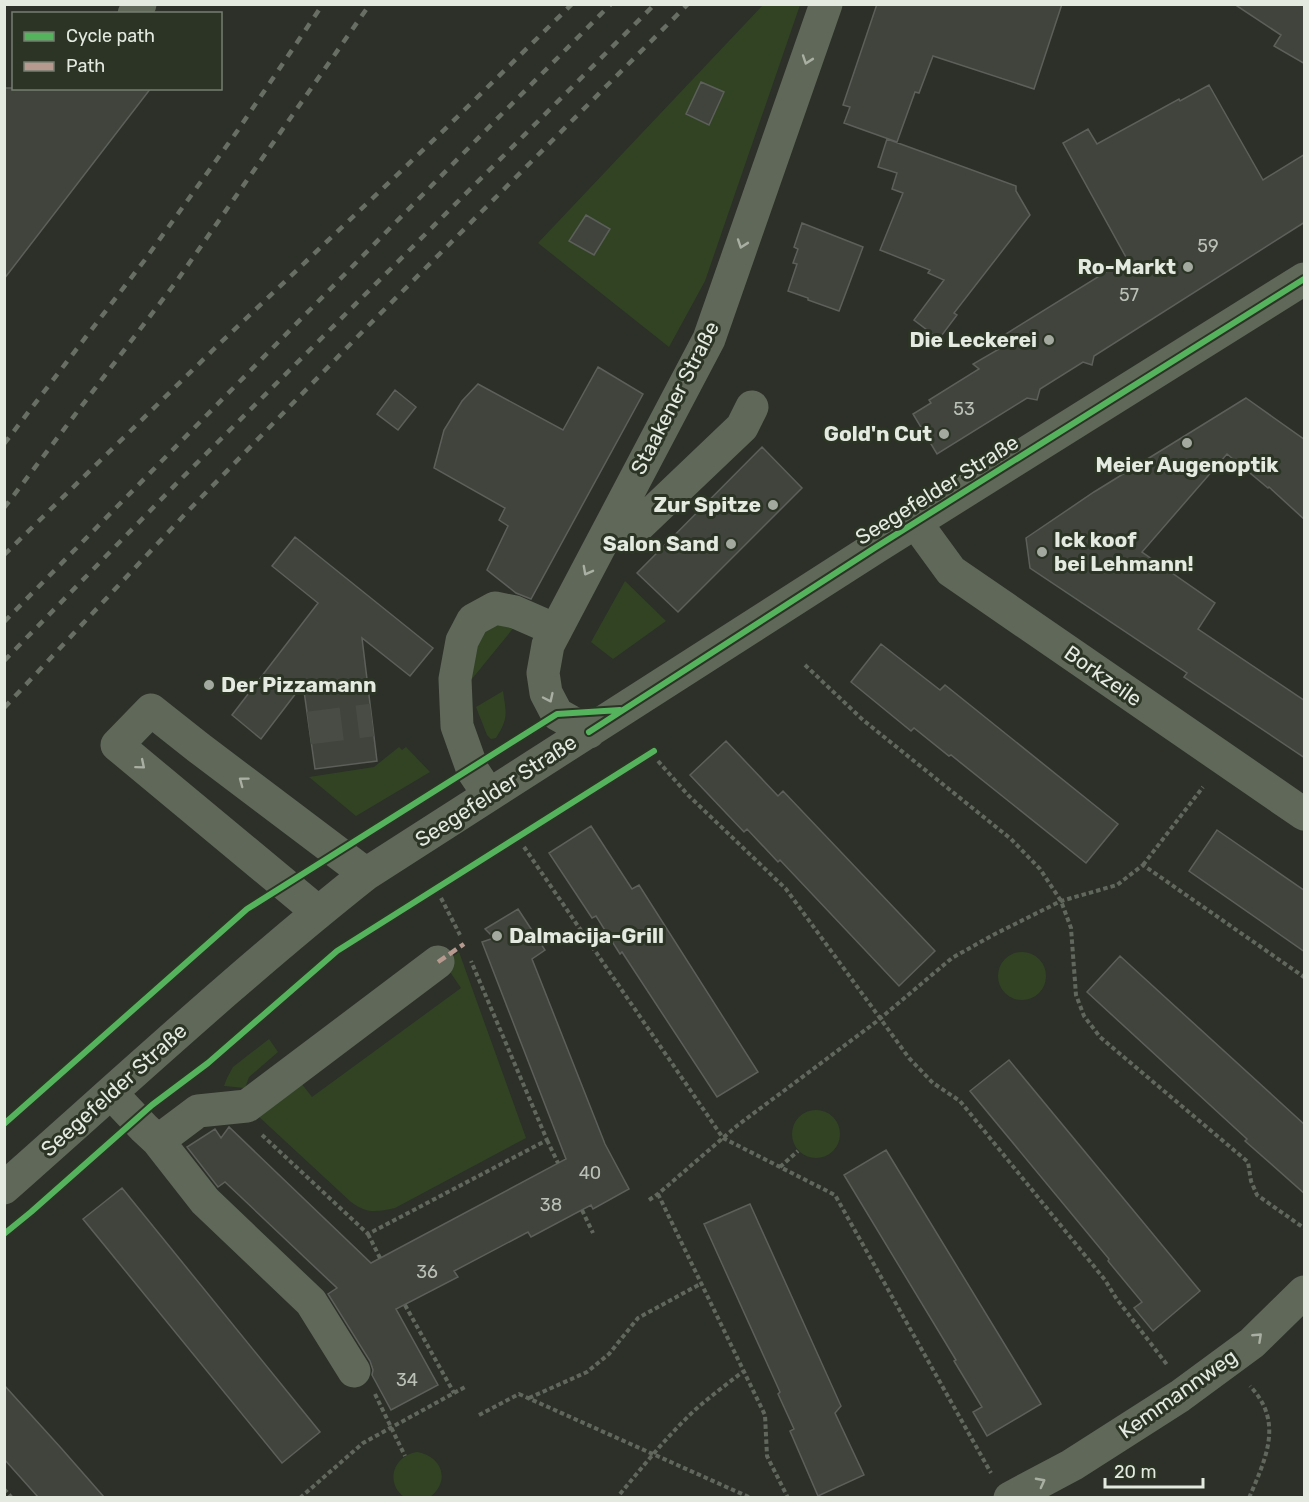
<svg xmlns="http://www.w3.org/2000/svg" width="1309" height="1502" viewBox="0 0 1309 1502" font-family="Rubik,sans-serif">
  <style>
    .green { fill: #324324 }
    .building { fill: #40443d; stroke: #5d605a; stroke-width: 1.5 }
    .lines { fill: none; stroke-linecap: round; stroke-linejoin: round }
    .minor-tunnel { stroke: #484c44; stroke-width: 33; stroke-dasharray: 33 16; stroke-linecap: butt }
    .path { stroke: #62675e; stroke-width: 4; stroke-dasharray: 4.5 3; stroke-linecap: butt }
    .minor { stroke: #606859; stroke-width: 33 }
    .rail { stroke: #686e64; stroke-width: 4.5; stroke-dasharray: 8 8; stroke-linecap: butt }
    .quiet { stroke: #b69a8f; stroke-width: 4.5; stroke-dasharray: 9 4.5; stroke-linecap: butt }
    .cycleway-casing { stroke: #2b3425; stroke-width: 10 }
    .cycleway { stroke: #56b35d; stroke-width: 6 }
    .oneway { stroke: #a9b0a3 }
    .poi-dot { fill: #a4a9a0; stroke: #2b3425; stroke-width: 2 }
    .labels { text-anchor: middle; stroke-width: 6; stroke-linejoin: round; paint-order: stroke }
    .number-label { font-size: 18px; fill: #bbc0b7 }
    .poi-label { font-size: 21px; font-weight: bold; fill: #e4eae0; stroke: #2b3425; text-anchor: end }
    .street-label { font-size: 21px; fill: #e4eae0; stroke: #2b3425 }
  </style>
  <rect width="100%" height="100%" fill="#2c3028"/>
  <!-- green -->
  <path class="green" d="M763,5h37l-95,276 -36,66 -131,-104z
    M625,581l41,40 -53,38 -22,-17z
    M504,624l11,2 -48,59 -3,-32 23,-26z
    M503,691c3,22 6,27 -7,47l-5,1 -4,-4 -11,-28z
    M399,747l3,3 4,-3 24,25 -74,44 -47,-39 65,-10z
    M998 976a24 24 0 1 1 48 0a24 24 0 1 1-48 0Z
    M459,952l67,186 -131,70c-19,4 -28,6 -44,-6l-94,-87 44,-32 11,14 149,-109 -17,-25z
    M269,1039l9,13 -29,25 -4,11 -21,-2 3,-8 6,-11z
    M792 1134a24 24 0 1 1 48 0a24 24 0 1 1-48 0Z
    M417,1452c25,4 34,29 13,45h-26c-19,-14 -11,-41 13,-45z"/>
  <!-- building -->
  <path class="building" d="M877,4h185l-28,85 -101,-33 -14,37 -4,-1 -18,50 -53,-19 6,-16 -7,-2z
    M1234,4h71v60l-31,-18 7,-11z
    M701,82l23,10 -15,33 -23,-11z
    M1209,85l54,95 42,-26v68l-211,134 -2,9 -9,-3 -43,27 -3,11 -10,-2 -90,56 -24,-40 18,-11 -2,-3 50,-31 -6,-5 33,-19 -5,-8 126,-78 -64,-116 25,-14 9,15 82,-45 1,2z
    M4,88h147l-147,191z
    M887,139l129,47v5l14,24 -76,98 3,2 -18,24 -25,-19 30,-40 -16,-7 2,-3 -50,-20 23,-57 -11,-4 5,-16 -19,-6z
    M586,215l24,14 -16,26 -25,-14z
    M802,223l61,24 -24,64 -31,-11v-2l-20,-7 9,-27 -4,-1 5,-14 -4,-2z
    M598,367l45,27 -112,205 -15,-6 -29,-23 21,-44 -9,-6 6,-12 -71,-40 10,-38 18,-29 16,-17 85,46z
    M395,390l21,17 -18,23 -21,-16z
    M1246,398l59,42v80l-36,-33 -1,1 -41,-34 -85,98 73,51 -17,26 107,72v57l-121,-81 3,-4 -157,-105 -4,-30 68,-46z
    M762,447l40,41 -124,124 -41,-39z
    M295,537l138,111 -23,28 -48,-38 15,123 -62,8 -12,-85 -42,55 -29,-24 86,-112 -46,-37z
    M881,644l59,46 5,-5 173,139 -32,39 -135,-108 -2,1 -35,-28 -3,3 -60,-49z
    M726,741l52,55 5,-5 152,160 -36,35 -119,-126 -2,2 -31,-33 -3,3 -54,-57z
    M591,826l41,63 7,-4 119,187 -41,25 -95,-145 -2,2 -24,-38 -4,2 -43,-65z
    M1217,830l88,61v61l-116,-81z
    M518,909l27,41 -13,9 73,185 24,45 -36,20 -2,-4 -60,32 -3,-5 -74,39 4,6 -62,32 42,76 -47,25 -19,-35 1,-5 -3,-9 -42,-67 9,-6 -112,-106 -7,5 -31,-40 28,-18 6,9 8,-11 142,136 195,-104 -84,-217 12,-4 -9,-9z
    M1120,956l185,169v69l-60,-53 2,-2 -160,-147z
    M1009,1060l191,231 -47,40 -19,-23 8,-6 -34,-41 1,-2 -24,-29 -115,-139z
    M886,1150l155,254 -54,32 -14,-24 9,-5 -28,-46 2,-1 -112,-185z
    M122,1188l198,244 -38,31 -199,-244z
    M750,1204l91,202 -6,7 29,62 -46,21 -28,-65 4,-2 -16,-35 2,-2 -76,-168z
    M4,1385l57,63 43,49h-66l-34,-38z"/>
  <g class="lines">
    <!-- minor-tunnel -->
    <path class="minor-tunnel" d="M309,728l63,-8"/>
    <!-- path -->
    <path class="path" d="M805,665l58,55 148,119 29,30 21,32 10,27 5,67 8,21 16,21 148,125 3,19 6,14 47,33
      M658,761l30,34 98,94 123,169 24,25 27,18 145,179 11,18 52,68
      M524,847l199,291 112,57 156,278
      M1143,865l60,-78
      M441,898l19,37
      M262,1135l106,99 179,-94 -76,-179
      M547,1140l11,23
      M780,1167l18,-16
      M658,1194l107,221 2,41 21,42
      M649,1200l9,-6 80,-69 138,-103 76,-64 41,-23 68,-34 56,-16 26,-20 161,112
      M582,1210l11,23
      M368,1234l12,24
      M405,1305l49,88
      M375,1394l30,62
      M529,1398l58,-26 22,-18 29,-36 64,-35
      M479,1415l40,-21 232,104
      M4,1489l8,9
      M620,1494c24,-29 48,-59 76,-85 15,-13 32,-26 48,-38
      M300,1498l63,-55 102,-56
      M1249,1498c17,-40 35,-76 1,-112"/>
    <!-- minor -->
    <path class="minor" d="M134,14l6,-10
      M615,518l20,11 107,-102 10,-20
      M916,523l35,48 353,243
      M589,732l-32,-18 -11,-21 -3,-20 5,-28 161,-306 117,-335
      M489,795l-16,-24 -16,-45 -2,-47 7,-38 11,-21 22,-12 20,4 41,18
      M318,912l-201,-167 34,-35 48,38 167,126
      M111,1093l33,35 14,13 40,-30 49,-5 191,-144
      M158,1141l47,60 106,101 43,69
      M4,1188c120,-106 237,-215 362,-314l510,-327 428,-268
      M1010,1498l62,-33 108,-69 72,-53 52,-51"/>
    <!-- rail -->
    <path class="rail" d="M4,444l140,-183 94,-131 85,-126
      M4,508l172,-226 194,-278
      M4,555l210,-206 227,-216 131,-129
      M4,622l488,-498 119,-120
      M4,661l174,-179 477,-478
      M4,708l184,-197 178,-183 322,-324"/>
    <!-- quiet -->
    <path class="quiet" d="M438,962l26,-18"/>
    <!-- cycleway casing -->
    <g class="cycleway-casing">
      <path id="cycleway" d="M589,732l287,-185 428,-268
        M4,1124l243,-215 310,-195 63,-4
        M4,1234l27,-22 121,-107 56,-42 129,-112 317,-200"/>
    </g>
    <!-- cycleway -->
    <use href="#cycleway" class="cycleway"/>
  </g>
  <!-- one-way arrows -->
  <defs><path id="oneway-chevron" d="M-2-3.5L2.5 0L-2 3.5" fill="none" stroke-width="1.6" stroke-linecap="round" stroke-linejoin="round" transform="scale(1.5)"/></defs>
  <g class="oneway">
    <use href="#oneway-chevron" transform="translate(807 60) rotate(109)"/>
    <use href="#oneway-chevron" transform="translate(742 244) rotate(109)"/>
    <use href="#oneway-chevron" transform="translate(587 571) rotate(118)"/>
    <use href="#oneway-chevron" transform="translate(549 698) rotate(65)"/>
    <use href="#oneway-chevron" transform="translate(141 765) rotate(40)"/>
    <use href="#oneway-chevron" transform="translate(243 781) rotate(-143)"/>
    <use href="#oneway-chevron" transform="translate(1258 1337) rotate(-43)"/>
    <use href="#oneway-chevron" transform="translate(1041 1482) rotate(-28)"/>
  </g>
  <!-- markers -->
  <g class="poi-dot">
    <circle cx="1188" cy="267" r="6"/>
    <circle cx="1049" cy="340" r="6"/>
    <circle cx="944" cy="434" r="6"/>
    <circle cx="1187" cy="443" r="6"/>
    <circle cx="773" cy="505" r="6"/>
    <circle cx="731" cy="544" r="6"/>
    <circle cx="1042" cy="552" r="6"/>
    <circle cx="209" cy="685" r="6"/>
    <circle cx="497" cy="936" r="6"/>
  </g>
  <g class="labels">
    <!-- number labels -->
    <g class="number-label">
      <text x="1208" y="252">59</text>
      <text x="1129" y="301">57</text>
      <text x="964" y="415">53</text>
      <text x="590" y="1179">40</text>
      <text x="551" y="1211">38</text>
      <text x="427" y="1278">36</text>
      <text x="407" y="1386">34</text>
    </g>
    <!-- poi labels -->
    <g class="poi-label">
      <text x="1176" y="274">Ro-Markt</text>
      <text x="1037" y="347">Die Leckerei</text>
      <text x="932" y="441">Gold'n Cut</text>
      <text x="1187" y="472" text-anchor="middle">Meier Augenoptik</text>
      <text x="761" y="512">Zur Spitze</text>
      <text x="1054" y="547" text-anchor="start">Ick koof<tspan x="1054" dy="24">bei Lehmann!</tspan></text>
      <text x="719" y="551">Salon Sand</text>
      <text x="221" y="692" text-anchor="start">Der Pizzamann</text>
      <text x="509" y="943" text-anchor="start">Dalmacija-Grill</text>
    </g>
    <!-- street labels -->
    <g class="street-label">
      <text transform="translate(675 398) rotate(-63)" y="7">Staakener Straße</text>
      <text transform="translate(937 490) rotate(-32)" y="7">Seegefelder Straße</text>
      <text transform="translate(1103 676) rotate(35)" y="7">Borkzeile</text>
      <text transform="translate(496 791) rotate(-33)" y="7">Seegefelder Straße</text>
      <text transform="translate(114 1090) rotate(-42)" y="7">Seegefelder Straße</text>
      <text transform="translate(1178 1394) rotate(-35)" y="7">Kemmannweg</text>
    </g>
  </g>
  <!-- border -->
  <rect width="1309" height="1502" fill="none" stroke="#e4eae0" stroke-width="12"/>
  <!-- legend -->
  <rect x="12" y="12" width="210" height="78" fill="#2b3425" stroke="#757d70" stroke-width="1.5"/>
  <rect x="24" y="32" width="30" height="9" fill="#56b35d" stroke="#757d70" stroke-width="1.5"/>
  <text x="66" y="42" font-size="18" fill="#e4eae0">Cycle path</text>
  <rect x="24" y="62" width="30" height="9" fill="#b69a8f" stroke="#757d70" stroke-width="1.5"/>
  <text x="66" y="72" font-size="18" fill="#e4eae0">Path</text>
  <!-- scale -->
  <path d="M1105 1478v9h98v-9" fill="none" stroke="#e4eae0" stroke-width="3"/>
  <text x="1114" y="1478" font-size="18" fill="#e4eae0" stroke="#2b3425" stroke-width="4.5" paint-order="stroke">20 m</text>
</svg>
